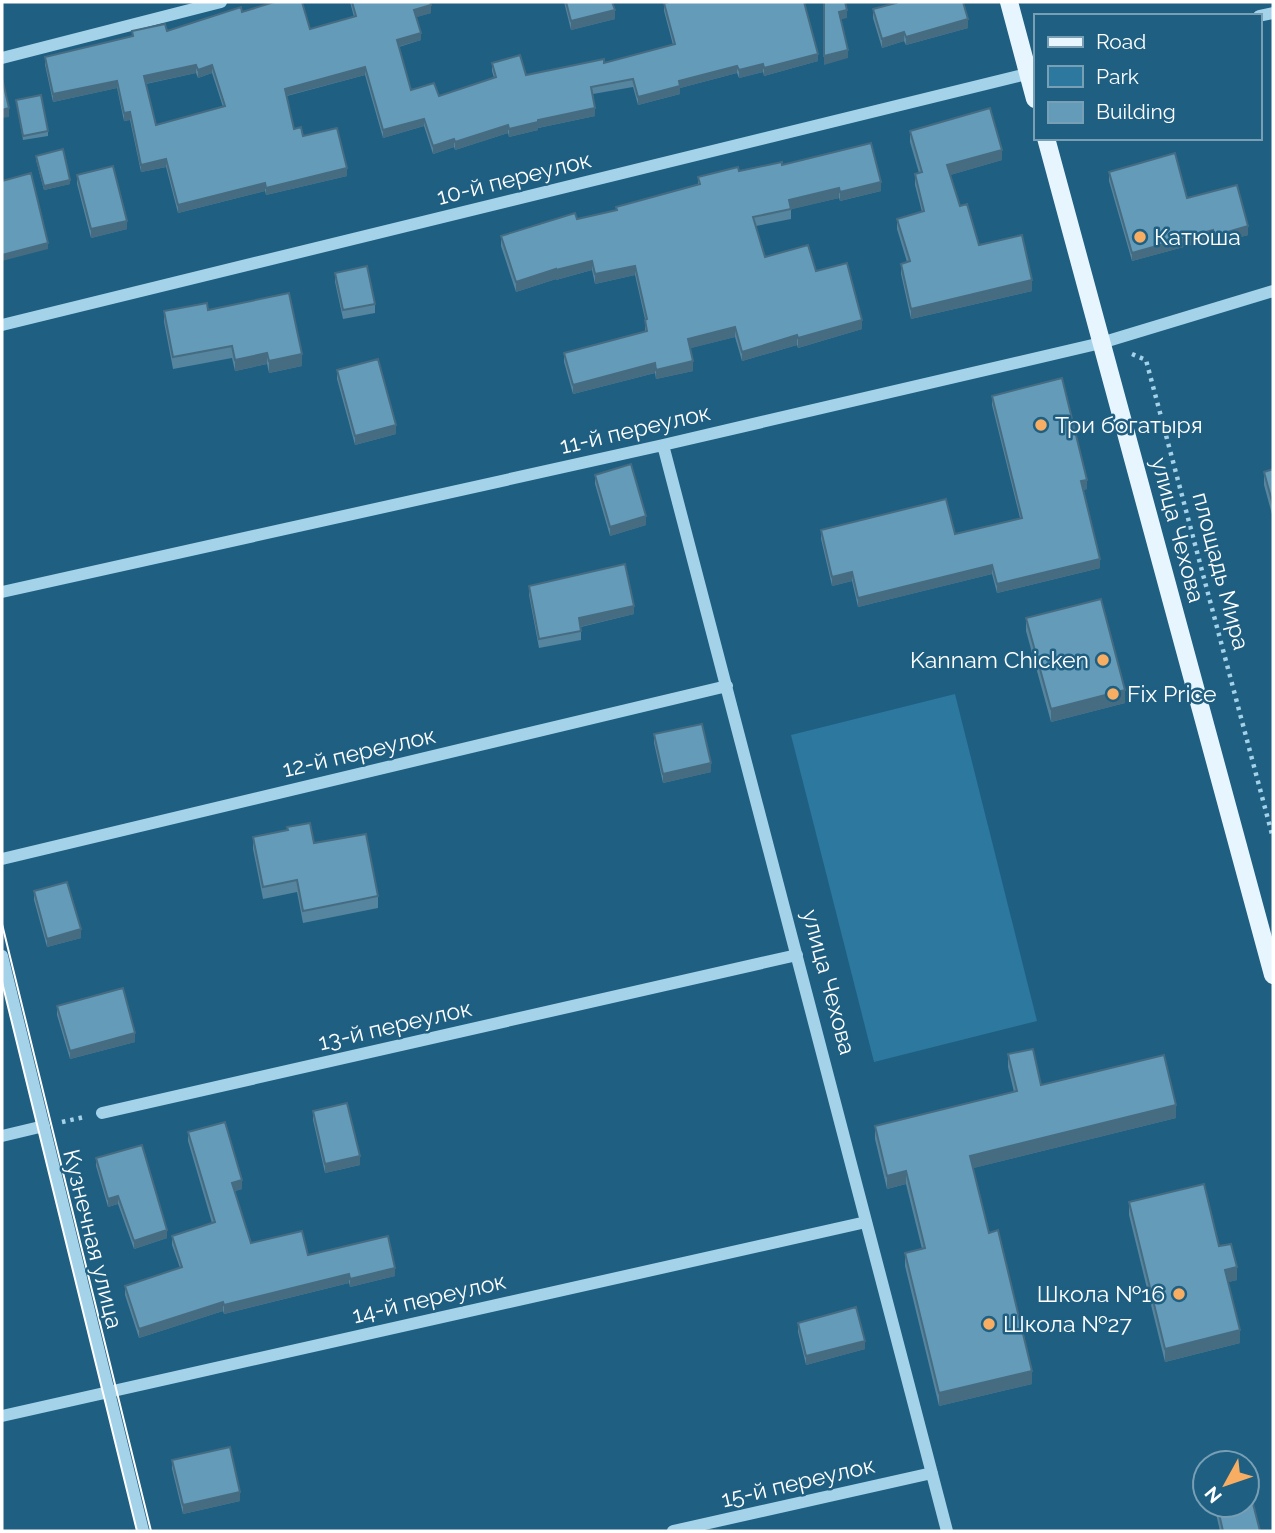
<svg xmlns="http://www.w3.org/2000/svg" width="1275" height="1533" viewBox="0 0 1275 1533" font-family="Raleway,sans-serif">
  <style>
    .green { fill: #2d789e }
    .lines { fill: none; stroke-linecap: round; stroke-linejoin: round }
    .path { stroke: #a4d2e9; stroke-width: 4.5; stroke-dasharray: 3.5 5; stroke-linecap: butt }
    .minor { stroke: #a4d2e9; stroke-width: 12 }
    .major { stroke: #e7f5fe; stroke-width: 18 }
    .tram { stroke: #fff; stroke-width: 2 }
    .wall { fill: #56859f; fill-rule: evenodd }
    .shaded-wall { fill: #466c82 }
    .building { fill: #649bb9; stroke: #466c82; stroke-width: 2; fill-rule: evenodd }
    .poi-dot { fill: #f8ae62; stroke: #1e5f82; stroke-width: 2.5 }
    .labels { text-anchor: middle; stroke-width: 5; stroke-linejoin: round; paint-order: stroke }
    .street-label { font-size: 23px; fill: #fff; stroke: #1e5f82 }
    .poi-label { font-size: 23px; fill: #fff; stroke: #1e5f82; text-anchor: start }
  </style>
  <rect width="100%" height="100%" fill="#1e5f82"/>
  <!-- green -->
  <path class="green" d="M955,694l82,327 -163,41 -83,-327z"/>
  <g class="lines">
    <!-- path -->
    <path class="path" d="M1132,354l14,6 127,478
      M62,1122l22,-5"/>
    <!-- minor -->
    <path class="minor" d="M1259,16l14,-3
      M2,58l219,-56
      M2,325l1033,-253
      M663,445l284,1086
      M2,592l661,-147 438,-102 172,-52
      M2,859l725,-173
      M2,956l141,575
      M102,1113l695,-158
      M2,1136l42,-10
      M2,1416l864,-194
      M673,1531l259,-58"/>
    <!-- major -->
    <path class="major" d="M1009,2l26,97
      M1046,138l227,837"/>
    <!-- tram -->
    <path class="tram" d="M2,924l149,607
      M2,982l135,549"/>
  </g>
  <!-- wall -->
  <path class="wall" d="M350,2h80l1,11 -15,4 5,23 -22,7 12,43 28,6 55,-18 -2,-7v-8l34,12 78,-12 69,-18 -9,-34v-8l154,58 -54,15 -1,-4 -24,6 -2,-5 -57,15v6l-42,11 -5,-18 -40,7 2,22 -57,12v2l-29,7 -1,-4 -53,17 -1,-3 -21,7 -9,-28 -41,12 -18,-63 -78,21 7,33 9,7 44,40 -81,19 -1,-4 -87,22 -12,-46 -25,5 -11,-52 -6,1 -7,-33 -64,14 -8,-37v-8l87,-21v-5h35l75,-19 68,17 44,-12zM196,73l2,5 14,-5 11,34 -67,18 -10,-41z
    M564,2h48l3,17 -44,11z
    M894,2h69l5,26 -62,17 -2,-4 -22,7 -9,-30v-9l21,-6z
    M16,100l32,31v5l-25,4z
    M910,131l92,29 -52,15 10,31 19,39 53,46 -121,28 -10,-45v-10l6,-2 -10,-33v-10l25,-7 -7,-27v-11l4,-1 -9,-31z
    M36,156l34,28 -26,6 -8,-30z
    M782,165l99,26 -41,10 -1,-3 -48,11v10l-35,7 9,31 51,14 46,58 -64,19 -1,-3 -55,16 -7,-24 -45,11 3,23 -37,8 -1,-6 -82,21 -9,-32v-9l81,-22v-12l-10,-44 -40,9 -3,-14 -36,10v-1l-40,13 -15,-46v-10l115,-25v-4l82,-23v-7z
    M1109,172l78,26 61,37 -34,9 -1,-5 -81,22 -23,-80z
    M77,175l50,54 -36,9 -14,-54z
    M335,273l40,31v9l-32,6 -8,-37z
    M208,310l94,56 -33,7 -2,-9 -32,7 -3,-13 -59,11 -9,-47v-11z
    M337,370l59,64 -41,11 -18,-66z
    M992,396l95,93 -4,1 17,78 -103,25 -5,-19 -134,33 -6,-26 -20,5 -11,-47v-9l134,4 65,-16 -28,-113z
    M1273,469v49l-9,-33v-13z
    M595,475l51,50 -36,11 -15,-52z
    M529,586l105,28 -53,13v13l-42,8 -10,-53z
    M1026,618l99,85 -74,19 -25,-91z
    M654,734l57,38 -48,11 -9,-40z
    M253,837l61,6 64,53v12l-75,15 -6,-31 -34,7 -10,-50z
    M34,891l47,47 -34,9 -13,-47z
    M57,1006l78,36 -65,17 -13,-44z
    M1008,1054l33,31 135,33 -203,50 16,65 43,151 -93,22 -34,-140v-13l17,-4 -16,-65 -19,5 -12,-50v-13l139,-34 -6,-25z
    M313,1111l47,54 -35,8 -12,-53z
    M188,1132l54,57 -7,2 16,52 57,12 87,21 -45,11 -1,-4 -125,31 -1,-3 -84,27 -14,-43v-9l55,-18 -8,-23v-9l40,-13 -24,-82z
    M96,1158l71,80 -33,11 -16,-45 -10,3 -12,-41z
    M1129,1202l90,44 18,34 -9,2 12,61 -75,19 -36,-147z
    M798,1323l67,26 -59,16 -8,-33z
    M172,1460l68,41 -57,13 -11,-45z
    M1214,1505h33l13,26h-40z"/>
  <!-- shaded-wall -->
  <path class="shaded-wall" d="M431,5v8l-17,5v-8z
    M615,10v9l-44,11v-9z
    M847,10v8l-8,2v-8z
    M968,19v9l-62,17v-8z
    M904,32v9l-22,7v-9z
    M421,33v7l-24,7v-7z
    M848,50v8l-24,7v-9z
    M818,54v7l-54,15v-8z
    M763,64v8l-24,6v-8z
    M196,65v8l-52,11v-8z
    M212,65v8l-14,5v-8z
    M737,66v7l-57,15v6l-42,11v-8l41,-16z
    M365,67v8l-80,21v-7z
    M117,81v7l-64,14v-8z
    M9,108v9l-7,1v-8z
    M595,108v8l-57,12v2l-29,7v-8l29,-9z
    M130,112v8l-6,1v-8z
    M424,119v7l-41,12v-8z
    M508,125v8l-53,17v-8z
    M454,139v8l-21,7v-8z
    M1002,150v10l-55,16v-11z
    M166,159v8l-25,5v-7z
    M347,168v8l-81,19v-7z
    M70,180v4l-26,6v-4z
    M881,182v9l-41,10v-9z
    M265,183v8l-87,22v-8z
    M839,188v10l-50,12v-10z
    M127,221v8l-36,9v-9z
    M1248,226v9l-34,9v-8z
    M1213,230v9l-81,22v-8z
    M48,243v6l-46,12v-6z
    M592,261v9l-36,10v-10z
    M635,266v9l-40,9v-10z
    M556,269v10l-40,13v-10z
    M1032,280v11l-121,28v-10z
    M862,320v9l-64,19v-10z
    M735,327v10l-47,12v-10z
    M797,335v10l-55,16v-9z
    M267,353v11l-32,7v-11z
    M302,354v12l-33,7v-12z
    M693,361v10l-37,8v-9z
    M655,363v10l-82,21v-9z
    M396,425v9l-41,11v-9z
    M1087,480v9l-6,1v-9z
    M646,516v9l-36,11v-9z
    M1100,559v9l-103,25v-9z
    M992,565v9l-134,33v-9z
    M852,572v9l-20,5v-9z
    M634,606v8l-55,13v-9z
    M1125,690v13l-74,19v-13z
    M711,763v9l-48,11v-9z
    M81,929v9l-34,9v-8z
    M135,1033v9l-65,17v-8z
    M1176,1105v13l-206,51v-13z
    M360,1156v9l-35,8v-9z
    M906,1171v13l-19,5v-13z
    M242,1180v9l-10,3v-9z
    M118,1196v8l-10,3v-8z
    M167,1230v8l-33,11v-8z
    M1237,1267v13l-12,3v-13z
    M395,1268v8l-45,11v-8z
    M349,1274v9l-125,31v-9z
    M223,1302v9l-84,27v-9z
    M1240,1330v13l-75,19v-13z
    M865,1341v8l-59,16v-9z
    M1032,1371v13l-93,22v-13z
    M240,1492v9l-57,13v-9z"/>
  <!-- building -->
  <path class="building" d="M274,2h28l8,27 46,-13 -4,-14h78l1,3 -17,5 7,23 -24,7 14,50 23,-7 5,13 57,-19 -4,-14 28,-8 6,20 78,-16v4l71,-19 -11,-41 5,-1h135l14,52 -54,14 -1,-4 -24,6 -2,-4 -58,15 1,5 -42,11 -5,-18 -42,8 4,21 -57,12v2l-29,7 -1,-4 -53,17 -1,-3 -21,7 -9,-27 -41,11 -18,-63 -80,22 9,40 7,-2 2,9 34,-8 10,40 -81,20 -1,-5 -87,22 -12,-46 -25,6 -11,-53 -6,1 -7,-32 -64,13 -8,-37 88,-21 -1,-5 33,-7 2,7 74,-24 1,5zM196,65l2,5 14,-5 13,41 -69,19 -12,-49z
    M566,2h46l3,8 -44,11z
    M824,2h21l2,8 -8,2 9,38 -24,6z
    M895,2h68l5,17 -62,18 -2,-5 -22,7 -9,-30 23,-6z
    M2,78l7,30 -7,2z
    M41,95l7,36 -25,5 -7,-36z
    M990,108l12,42 -55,15 13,41 7,-2 12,41 43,-10 10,45 -121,29 -10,-45 9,-3 -13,-42 27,-8 -9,-37 7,-2 -12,-41z
    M871,143l10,39 -41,10 -1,-4 -50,12 2,9 -38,8 12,40 43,-12 8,26 31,-8 15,57 -64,18 -1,-3 -55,17 -7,-25 -47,12 5,22 -37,9 -1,-7 -82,22 -9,-32 83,-22 -2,-11 2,-1 -12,-53 -40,8 -3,-13 -36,9v-1l-40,13 -15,-46 74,-23 2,6 40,-9 -1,-3 84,-23 -2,-7 40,-10 1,4 43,-9v3z
    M63,149l7,31 -26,6 -8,-30z
    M1175,153l12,45 50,-13 11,41 -34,10 -1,-6 -81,23 -23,-81z
    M113,166l14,55 -36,8 -14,-54z
    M31,173l17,70 -46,12v-74z
    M367,266l8,38 -32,6 -8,-37z
    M289,293l13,61 -33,7 -2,-8 -32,7 -3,-14 -59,11 -9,-46 43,-8 1,7z
    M378,359l18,66 -41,11 -18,-66z
    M1062,378l25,102 -6,1 19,78 -103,25 -5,-19 -134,33 -6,-26 -20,5 -11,-47 125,-31 9,35 67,-16 -30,-122z
    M631,464l15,52 -36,11 -15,-52z
    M1273,469v36l-9,-33z
    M625,564l9,42 -55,12 2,13 -42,8 -10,-53z
    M1101,599l24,91 -74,19 -25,-91z
    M702,724l9,39 -48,11 -9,-40z
    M310,823l4,20 52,-9 12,62 -75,15 -6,-31 -34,7 -10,-50 35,-7 -1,-3z
    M67,882l14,47 -34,10 -13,-48z
    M123,988l12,45 -65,18 -13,-45z
    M1033,1049l8,36 123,-30 12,50 -206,51 19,77 9,-3 34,141 -93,22 -34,-140 20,-5 -19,-77 -19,5 -12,-50 142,-35 -9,-37z
    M347,1103l13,53 -35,8 -12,-53z
    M225,1122l17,58 -10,3 19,60 51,-12 6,24 80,-19 7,32 -45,11 -1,-5 -125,31 -1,-3 -84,27 -14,-43 57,-19 -10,-31 43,-14 -27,-90z
    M142,1145l25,85 -33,11 -16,-45 -10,3 -12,-41z
    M1204,1184l15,62 12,-2 6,23 -12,3 15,60 -75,19 -36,-147z
    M856,1307l9,34 -59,15 -8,-33z
    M230,1447l10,45 -57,13 -11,-45z
    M1247,1480l13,51h-37l-6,-26h30z"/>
  <!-- markers -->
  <g class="poi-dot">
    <circle cx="1140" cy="237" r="7"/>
    <circle cx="1041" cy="425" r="7"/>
    <circle cx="1103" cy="660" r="7"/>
    <circle cx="1113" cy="694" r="7"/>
    <circle cx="1179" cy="1294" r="7"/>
    <circle cx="989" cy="1324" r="7"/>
  </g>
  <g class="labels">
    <!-- street labels -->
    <g class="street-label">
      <text transform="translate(514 178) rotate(-14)" y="8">10-й переулок</text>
      <text transform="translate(635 429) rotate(-13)" y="8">11-й переулок</text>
      <text transform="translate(1178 530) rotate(75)" y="8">улица Чехова</text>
      <text transform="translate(1221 571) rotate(75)" y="8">площадь Мира</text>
      <text transform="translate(359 752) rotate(-13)" y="8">12-й переулок</text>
      <text transform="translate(829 982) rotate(75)" y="8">улица Чехова</text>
      <text transform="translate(395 1025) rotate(-13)" y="8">13-й переулок</text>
      <text transform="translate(93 1239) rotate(76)" y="8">Кузнечная улица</text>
      <text transform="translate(429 1298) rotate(-13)" y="8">14-й переулок</text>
      <text transform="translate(798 1482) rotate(-13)" y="8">15-й переулок</text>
    </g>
    <!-- poi labels -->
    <g class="poi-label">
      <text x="1154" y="245">Катюша</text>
      <text x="1055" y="433">Три богатыря</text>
      <text x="1089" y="668" text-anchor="end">Kannam Chicken</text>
      <text x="1127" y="702">Fix Price</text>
      <text x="1165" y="1302" text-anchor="end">Школа №16</text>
      <text x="1003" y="1332">Школа №27</text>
    </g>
  </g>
  <!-- border -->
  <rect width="1275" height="1533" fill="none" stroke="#ffffff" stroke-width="7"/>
  <!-- legend -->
  <rect x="1034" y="14" width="228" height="126" fill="#1e5f82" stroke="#789fb4" stroke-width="2"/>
  <rect x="1048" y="37" width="35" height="10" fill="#e7f5fe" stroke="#789fb4" stroke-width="2"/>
  <text x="1096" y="49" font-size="21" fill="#ffffff">Road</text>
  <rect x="1048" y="66" width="35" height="21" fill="#2d789e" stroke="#789fb4" stroke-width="2"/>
  <text x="1096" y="84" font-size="21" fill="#ffffff">Park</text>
  <rect x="1048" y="102" width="35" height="21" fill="#649bb9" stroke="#789fb4" stroke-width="2"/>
  <text x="1096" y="119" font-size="21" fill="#ffffff">Building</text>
  <!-- north arrow -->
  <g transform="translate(1226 1484) rotate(230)"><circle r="33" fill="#1e5f82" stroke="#789fb4" stroke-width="2"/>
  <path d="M0-5L12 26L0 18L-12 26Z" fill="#f8ae62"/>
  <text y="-10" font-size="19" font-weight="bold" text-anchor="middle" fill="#ffffff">N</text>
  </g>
</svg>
